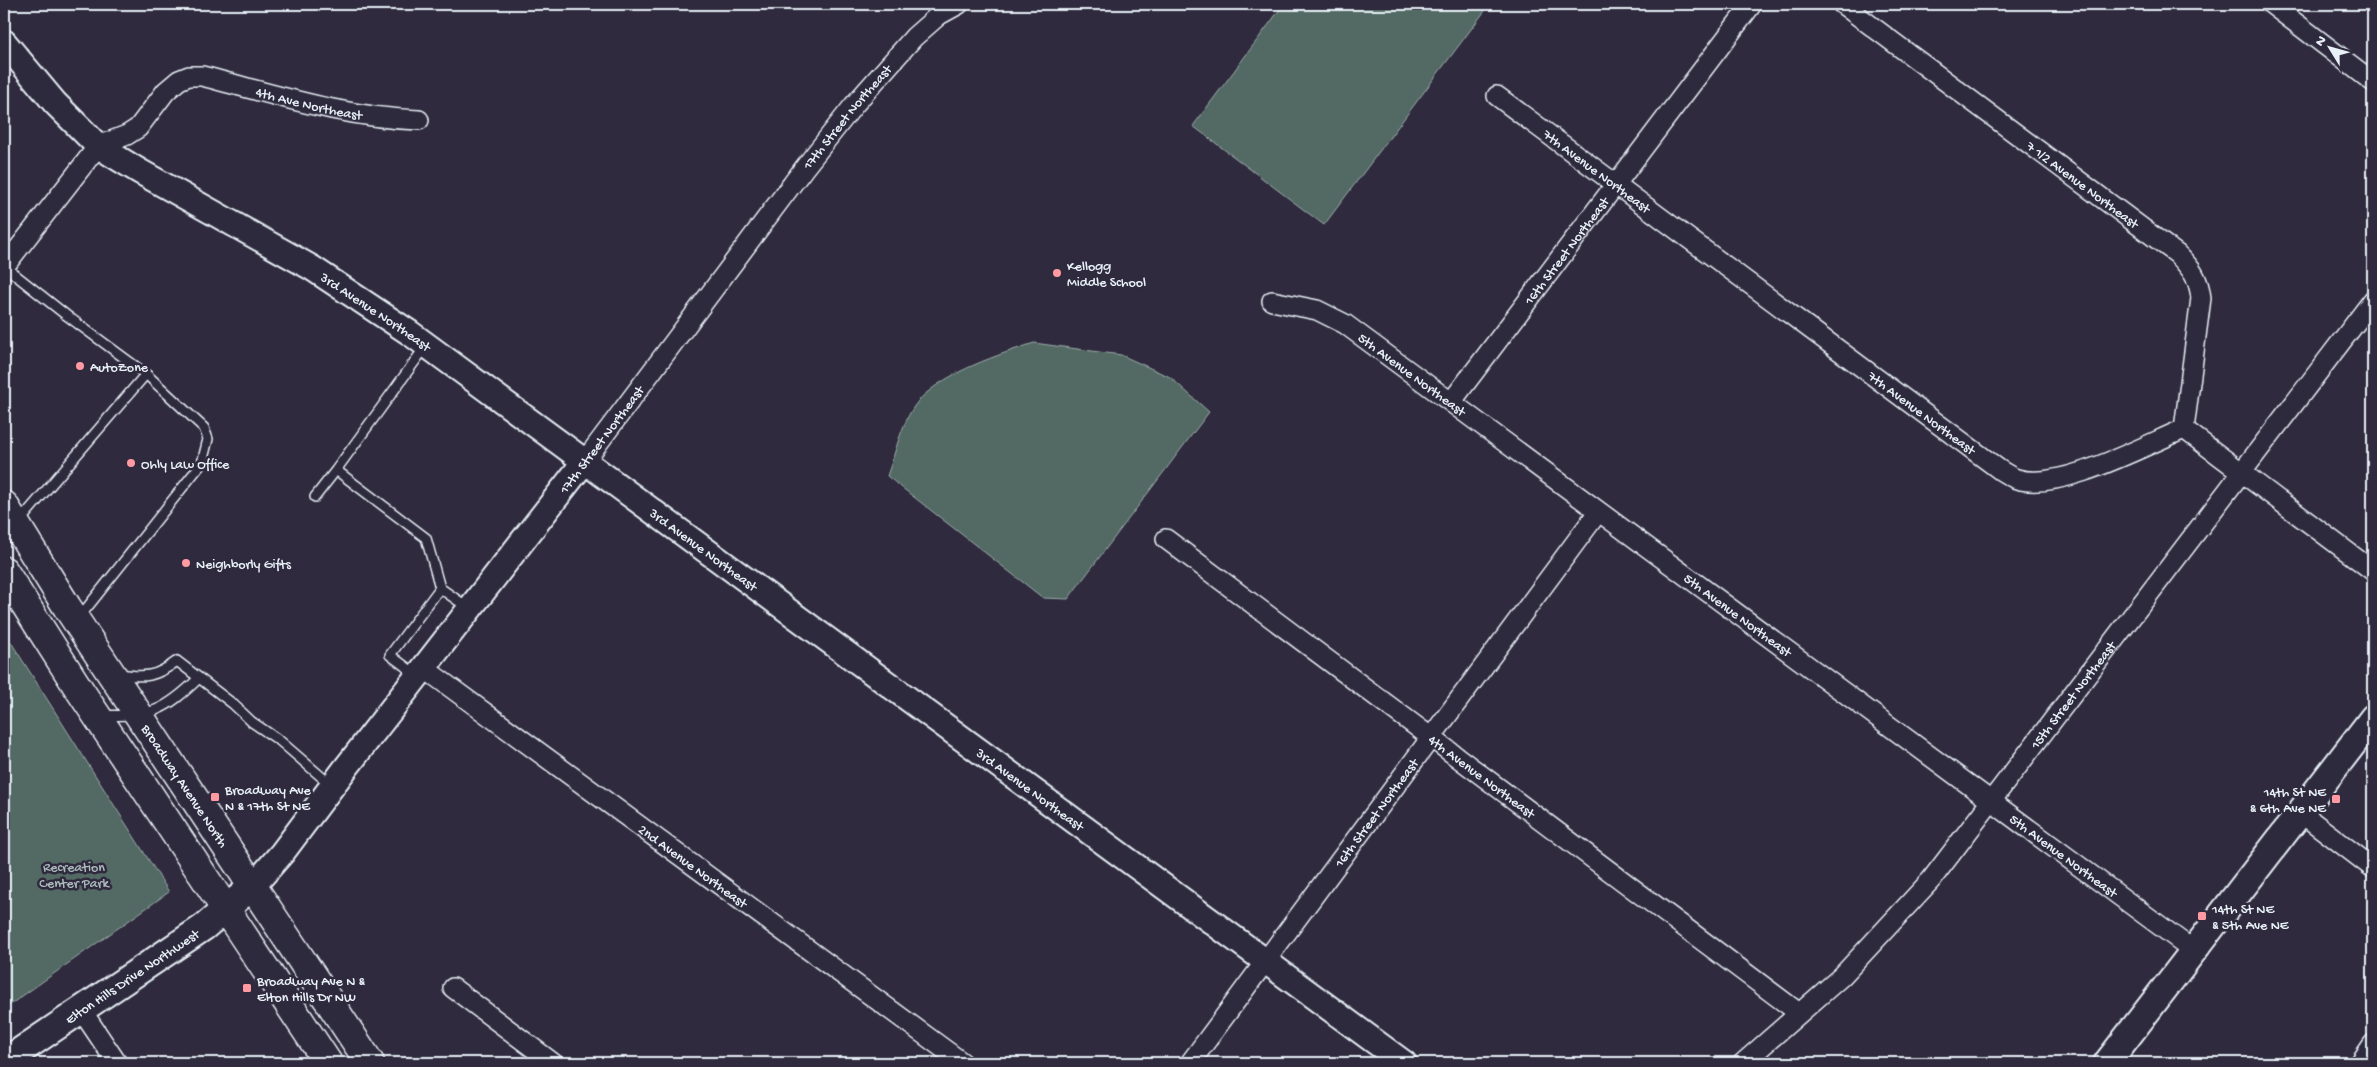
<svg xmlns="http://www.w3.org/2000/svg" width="2377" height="1067" viewBox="0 0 2377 1067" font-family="'Gochi Hand',sans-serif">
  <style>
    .green { fill: #536963; stroke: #9eadae }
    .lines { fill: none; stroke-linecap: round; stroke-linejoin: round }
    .service-casing { stroke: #e8f1f8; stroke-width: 12 }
    .minor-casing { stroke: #e8f1f8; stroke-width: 22 }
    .tertiary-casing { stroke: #e8f1f8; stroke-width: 28 }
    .secondary-casing { stroke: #e8f1f8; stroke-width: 30 }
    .primary-casing { stroke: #e8f1f8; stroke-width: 31 }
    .service { stroke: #2f2a3d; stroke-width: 9 }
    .minor { stroke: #2f2a3d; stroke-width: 19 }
    .tertiary { stroke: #2f2a3d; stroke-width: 24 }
    .secondary { stroke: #2f2a3d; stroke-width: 26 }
    .primary { stroke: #2f2a3d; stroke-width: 28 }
    .poi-dot { fill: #ff9aa2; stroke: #2f2a3d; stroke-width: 2 }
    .labels { text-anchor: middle; stroke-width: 5; stroke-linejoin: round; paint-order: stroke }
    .street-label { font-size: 14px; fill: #e8f1f8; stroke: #2f2a3d }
    .poi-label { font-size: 14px; fill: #e8f1f8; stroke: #2f2a3d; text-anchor: start }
    .park-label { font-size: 14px; fill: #acbbbc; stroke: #2f2a3d }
  </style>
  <rect width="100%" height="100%" fill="#2f2a3d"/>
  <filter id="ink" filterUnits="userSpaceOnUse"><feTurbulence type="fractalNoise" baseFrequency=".02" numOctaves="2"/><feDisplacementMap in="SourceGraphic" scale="10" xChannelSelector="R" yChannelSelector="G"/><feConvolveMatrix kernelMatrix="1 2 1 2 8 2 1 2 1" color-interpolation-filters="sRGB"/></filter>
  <g filter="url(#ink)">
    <!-- green -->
    <path class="green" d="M1284,4h206l-166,221 -131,-99z
      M1034,343l87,12 49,22 39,35 -141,187 -25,-1 -156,-122c9,-24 15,-58 33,-77 28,-28 78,-44 114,-56z
      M4,631l165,261 -165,117z"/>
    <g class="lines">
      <!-- service casing -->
      <g class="service-casing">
        <path id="service" d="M4,266l62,49 80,59 58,54 4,11 -6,24 -124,156
          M426,346l-90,124 90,68 14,50 30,21
          M315,497l21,-27
          M19,522l127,-148
          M119,674c26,4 37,3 58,-13l56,43 19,18 28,19 52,45
          M418,676l-28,-21 50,-67
          M101,715c49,3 64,-4 98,-37"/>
      </g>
      <!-- minor casing -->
      <g class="minor-casing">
        <g id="minor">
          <path id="s1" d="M1842,4l335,250c14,14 22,24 24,44l-17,131"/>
          <path d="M2271,4l102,78"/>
          <path id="s2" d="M1497,96l503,374c5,3 11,7 17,9 42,13 126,-33 167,-50"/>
          <path id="s3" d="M4,267l94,-121 29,-11 11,-7 28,-37 13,-11 10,-4h13c71,18 143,42 217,44"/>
          <path id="s4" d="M1272,301l45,9 28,14 849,627"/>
          <path id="s5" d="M1452,401l300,-397"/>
          <path d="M2184,429l189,142"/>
          <path id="s6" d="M584,462l221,-295 49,-62 60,-68 25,-22 20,-11"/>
          <path id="s7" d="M1166,539l633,474"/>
          <path id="s8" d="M424,668l539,395"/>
          <path d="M2301,813l72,55"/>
          <path d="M453,988l100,75"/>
          <path d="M82,1011l35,52"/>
          <path id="s9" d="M1190,1063l408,-551"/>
          <path id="s10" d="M1743,1063l99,-87 89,-96 442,-580"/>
          <path d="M2360,1063l13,-19"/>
        </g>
      </g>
      <!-- tertiary casing -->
      <g class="tertiary-casing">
        <g id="tertiary">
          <path id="s11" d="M4,42l51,61 43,43 41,25 173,97 98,65 994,730"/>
          <path d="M254,885l28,-32 63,-84 239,-307"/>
        </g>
      </g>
      <!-- secondary casing -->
      <g class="secondary-casing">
        <g id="secondary">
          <path id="s12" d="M4,1062l200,-135 50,-42"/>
          <path d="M2107,1063l266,-345"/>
        </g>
      </g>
      <!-- primary casing -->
      <g class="primary-casing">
        <g id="primary">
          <path id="s13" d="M4,505l63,102 303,456"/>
          <path d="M4,571l73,115 251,377"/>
        </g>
      </g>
      <!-- service -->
      <use href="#service" class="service"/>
      <!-- minor -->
      <use href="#minor" class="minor"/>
      <!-- tertiary -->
      <use href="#tertiary" class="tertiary"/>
      <!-- secondary -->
      <use href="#secondary" class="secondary"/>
      <!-- primary -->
      <use href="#primary" class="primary"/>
    </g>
  </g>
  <!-- markers -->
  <g class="poi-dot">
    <circle cx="1057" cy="273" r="5"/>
    <circle cx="80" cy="366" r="5"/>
    <circle cx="131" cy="463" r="5"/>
    <circle cx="186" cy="563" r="5"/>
    <rect x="210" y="792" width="10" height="10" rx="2.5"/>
    <rect x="2331" y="794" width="10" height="10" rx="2.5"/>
    <rect x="2197" y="911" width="10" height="10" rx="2.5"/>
    <rect x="242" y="983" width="10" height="10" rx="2.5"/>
  </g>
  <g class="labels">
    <!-- street labels -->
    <g class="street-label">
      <text dy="5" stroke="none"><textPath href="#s3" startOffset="395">4th Ave Northeast</textPath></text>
      <text dy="5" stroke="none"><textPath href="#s6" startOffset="434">17th Street Northeast</textPath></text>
      <text dy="5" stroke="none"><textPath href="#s2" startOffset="125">7th Avenue Northeast</textPath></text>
      <text dy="5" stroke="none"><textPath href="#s1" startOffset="301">7 1/2 Avenue Northeast</textPath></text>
      <text dy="5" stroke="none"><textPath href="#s5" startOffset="189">16th Street Northeast</textPath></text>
      <text dy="5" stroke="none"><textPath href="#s11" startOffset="464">3rd Avenue Northeast</textPath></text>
      <text dy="5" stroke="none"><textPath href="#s4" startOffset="161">5th Avenue Northeast</textPath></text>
      <text dy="5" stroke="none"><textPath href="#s2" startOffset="530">7th Avenue Northeast</textPath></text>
      <text transform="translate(601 439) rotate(-53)" y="5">17th Street Northeast</text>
      <text dy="5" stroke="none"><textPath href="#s11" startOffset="869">3rd Avenue Northeast</textPath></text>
      <text dy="5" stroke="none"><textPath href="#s4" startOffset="566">5th Avenue Northeast</textPath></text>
      <text dy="5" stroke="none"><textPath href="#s10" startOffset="496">15th Street Northeast</textPath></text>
      <text dy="5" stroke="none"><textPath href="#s7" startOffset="395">4th Avenue Northeast</textPath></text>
      <text dy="5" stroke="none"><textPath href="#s13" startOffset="334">Broadway Avenue North</textPath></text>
      <text dy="5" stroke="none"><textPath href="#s11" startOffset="1274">3rd Avenue Northeast</textPath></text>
      <text dy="5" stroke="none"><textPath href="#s9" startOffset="312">16th Street Northeast</textPath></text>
      <text dy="5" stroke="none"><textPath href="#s4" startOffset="971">5th Avenue Northeast</textPath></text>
      <text dy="5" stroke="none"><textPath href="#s8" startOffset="334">2nd Avenue Northeast</textPath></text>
      <text dy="5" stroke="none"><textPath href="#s12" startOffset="154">Elton Hills Drive Northwest</textPath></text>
    </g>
    <!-- poi labels -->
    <g class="poi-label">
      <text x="1067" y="270">Kellogg<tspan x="1067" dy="16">Middle School</tspan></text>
      <text x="90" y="371">AutoZone</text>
      <text x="141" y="468">Ohly Law Office</text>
      <text x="196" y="568">Neighborly Gifts</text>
      <text x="225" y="794">Broadway Ave<tspan x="225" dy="16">N &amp; 17th St NE</tspan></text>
      <text x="2326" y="796" text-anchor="end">14th St NE<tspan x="2326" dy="16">&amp; 6th Ave NE</tspan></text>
      <text x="2212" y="913">14th St NE<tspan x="2212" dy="16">&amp; 5th Ave NE</tspan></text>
      <text x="257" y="985">Broadway Ave N &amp;<tspan x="257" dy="16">Elton Hills Dr NW</tspan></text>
    </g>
    <!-- park labels -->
    <g class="park-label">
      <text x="74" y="871">Recreation<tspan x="74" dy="16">Center Park</tspan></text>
    </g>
  </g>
  <!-- margin -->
  <rect width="2377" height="1067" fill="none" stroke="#2f2a3d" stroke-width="20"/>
  <rect x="10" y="10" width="2357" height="1047" fill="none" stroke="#e8f1f8" stroke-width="2" filter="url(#ink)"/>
  <!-- north arrow -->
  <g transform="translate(2330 48) rotate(307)" stroke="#2f2a3d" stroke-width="4" paint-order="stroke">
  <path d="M0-4L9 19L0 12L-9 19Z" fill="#e8f1f8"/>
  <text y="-8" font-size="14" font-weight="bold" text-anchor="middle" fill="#e8f1f8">N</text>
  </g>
</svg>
